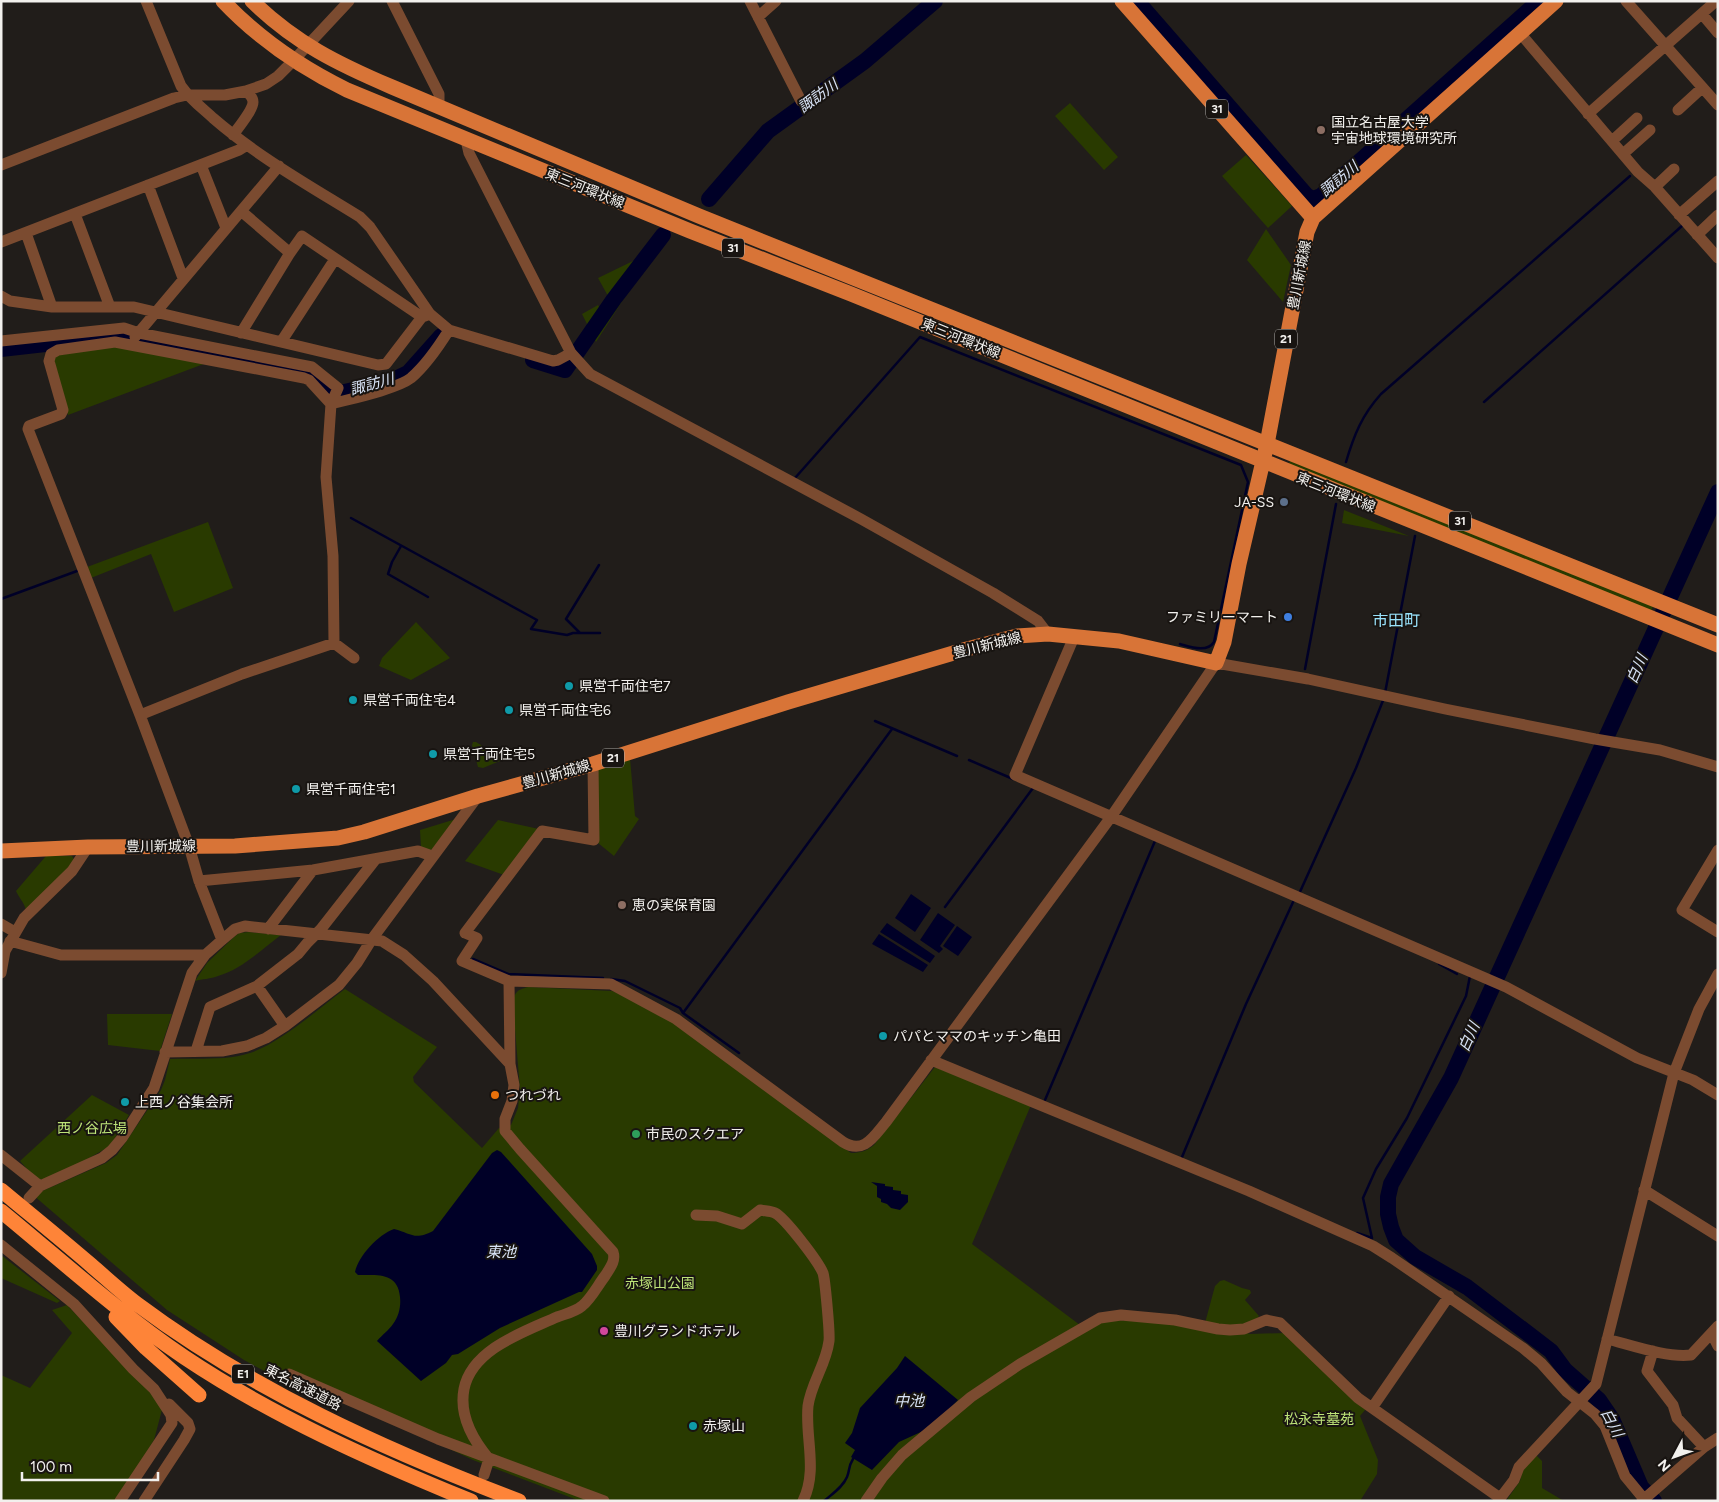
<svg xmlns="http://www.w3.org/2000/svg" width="1719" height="1502" viewBox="0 0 1719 1502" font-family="Figtree,'Noto Sans JP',sans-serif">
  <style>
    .green { fill: #293a00 }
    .water { fill: #000027 }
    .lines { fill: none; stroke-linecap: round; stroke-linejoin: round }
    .stream { stroke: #000027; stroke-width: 2.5 }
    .river { stroke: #000027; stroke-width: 16 }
    .minor { stroke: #7b4b30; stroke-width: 11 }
    .major { stroke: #d87437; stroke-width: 15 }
    .highway { stroke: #fe8438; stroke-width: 15 }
    .education-dot { fill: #8d6e63; stroke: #181411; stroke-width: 2 }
    .service-dot { fill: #5c6f8a; stroke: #181411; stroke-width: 2 }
    .shop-dot { fill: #3f7fe0; stroke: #181411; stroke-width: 2 }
    .culture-dot { fill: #0f9aa8; stroke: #181411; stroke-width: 2 }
    .food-dot { fill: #e8710a; stroke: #181411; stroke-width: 2 }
    .leisure-dot { fill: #2e9e5b; stroke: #181411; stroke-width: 2 }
    .hotel-dot { fill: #d1479c; stroke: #181411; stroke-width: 2 }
    .labels { text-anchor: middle; stroke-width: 4; stroke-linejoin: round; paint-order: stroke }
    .shield { fill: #181411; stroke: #b1aeab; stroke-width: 1 }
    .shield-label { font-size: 12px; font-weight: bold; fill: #f2f0ed }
    .poi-label { font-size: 14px; fill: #f2f0ed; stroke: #181411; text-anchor: start }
    .street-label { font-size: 14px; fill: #f2f0ed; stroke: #181411 }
    .park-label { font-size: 14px; fill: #bde378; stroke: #181411 }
    .water-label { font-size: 15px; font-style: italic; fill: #d9e4f7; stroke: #181411 }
    .quarter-label { font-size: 16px; fill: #98e1fa; stroke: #181411 }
  </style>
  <rect width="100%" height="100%" fill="#211d1a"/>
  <!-- green -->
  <path class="green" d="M1070,103l48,54 -14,13 -49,-54z
    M1246,155l46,51 -24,22 -46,-52z
    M1266,229l25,36 -8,37 -36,-42z
    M633,261l8,11 -45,70 -14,-28 16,-9 4,7 11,-7 -15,-27z
    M117,345l92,17 -141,53 -15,-56 1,-3z
    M1291,456l363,148 -4,10 -361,-150z
    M1344,510l65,26 -67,-13z
    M208,522l25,66 -59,24 -23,-58 -60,24 -4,-11z
    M416,622l34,36 -39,22 -32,-14 3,-8z
    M473,742h3l24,15v4l-17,7 -5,-1 -6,-22z
    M630,758l5,58 4,3 -25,37 -16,-13v-75z
    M456,819l-22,30 -5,1 -8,-3 -1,-17z
    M498,820l41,9 -35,46 -39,-14z
    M46,856h26l3,5 -49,49c-2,-8 -7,-12 -10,-19z
    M249,932l32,3c-20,15 -39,34 -63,41 -7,3 -16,3 -23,5l12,-18 27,-26 5,-4z
    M528,987l84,4 13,5 48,26 178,131c9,0 16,-2 23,-8l61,-78 96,38 -59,139 112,84 26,-8 95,3 10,-37 5,-5 4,-1 18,8 8,2 1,3 -6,7 14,16 -14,16 5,2 35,-1 80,74v3l-5,6 18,44 -1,14 -17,27h-780l-107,-41 -108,-51 -81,-34 -5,4 -35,-19 -77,-50 -134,-115 73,-32 11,-8 44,-65 4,-10 5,-21c26,-1 55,2 80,-6 32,-11 68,-44 95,-64l92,58 -24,30 1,5 68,66 17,-20 12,-3 7,-17 2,-19 -7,-84c1,-12 3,-15 15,-18z
    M107,1014h65l-12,37 -52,-6z
    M92,1095l37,20 -19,31 -33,19 -33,14h-8l-16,-18z
    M1,1255l59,46 -3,2 -56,-25z
    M67,1305l96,101 -9,34 -38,61h-115v-126l29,13 42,-55 -20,-23z
    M1536,1455l6,6v27l22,13h-58l14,-20 3,-12z"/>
  <!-- water -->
  <path class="water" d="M911,894l20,14 -16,24 -20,-14z
    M938,913l17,12 -15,21 3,3 -4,4 -19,-13z
    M887,923l48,33 -5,7 -50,-31z
    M957,926l15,11 -14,19 -15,-10z
    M879,934l49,31 -5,7 -51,-28z
    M497,1150l4,2 91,102 5,12v4l-15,22h-3l-79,36 -42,26 -6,1 -6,8 -25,18 -44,-40c5,-6 12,-11 16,-17 6,-8 8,-18 7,-27 -2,-25 -23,-22 -42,-22l-3,-3c4,-17 23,-37 39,-43 17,4 20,12 39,2l59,-78z
    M871,1182l14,2v2l8,1v3l8,1v3l7,1v7l-8,8 -9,-2 -4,-4 -6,-2v-3l-4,-2v-11z
    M905,1356l53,44 -16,17 -19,14 -24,11 -27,28 -21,-13 4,-7 -10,-7 7,-10 8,-25 37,-40z"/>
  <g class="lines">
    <!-- stream -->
    <path class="stream" d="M1484,402l199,-177
      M1346,462c8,-27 16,-47 35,-68l249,-218
      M795,478l125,-141 321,128 7,17 -34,160c-7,11 -23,5 -34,2
      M351,518l186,102 -6,9 36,6 6,-2h27
      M401,546l-9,16 -4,12 40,23
      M1,599l76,-28
      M580,633l-14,-14 33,-54
      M1305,669l31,-165
      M1385,693l30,-157
      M875,721l82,35
      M969,760l44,19
      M1299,894l57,-126 28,-70
      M945,907l88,-119
      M473,959l35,15 95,4
      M1439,964l18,10
      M611,979l14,2 55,27 3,5 56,40
      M683,1013l209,-284
      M1045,1100l110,-259
      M1182,1157l64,-153 48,-104
      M1357,1233l15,5 -9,-40 13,-29 31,-51 59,-122 4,-20
      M824,1501c8,-7 19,-14 23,-24 3,-7 1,-10 6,-18"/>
    <!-- river -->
    <path class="river" d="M1137,1l170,195 6,3 8,-3 218,-195
      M709,199l59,-68 97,-70 70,-60
      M1,349l115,-13 191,36 25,23 59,-14 17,-8 33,-37
      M533,360l32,10 49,-71 49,-64
      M1654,1501l-13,-14 -29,-68 -13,-19 -34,-30 -14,-19 -84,-64 -52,-30 -19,-17 -5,-13 -3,-13v-17l3,-13 60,-106 267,-586"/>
    <!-- minor -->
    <path class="minor" d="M146,1l35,85c9,13 21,22 32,32 45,39 97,68 147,99l10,10 60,87 19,16 104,31 5,-1 13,-7
      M392,1l47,93v13
      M750,1l51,100
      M1626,1l92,104
      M1702,14l16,19
      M758,17l18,-16
      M1520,33l118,139 17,15 63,71
      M1678,110l24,-22
      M1588,114l128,-113
      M233,135c5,-7 20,-25 20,-33 0,-5 -4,-8 -7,-11
      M466,140l3,13 102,200 19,21 271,145 132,74 45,28 10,13
      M1612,141l25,-23
      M1623,154l27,-24
      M1,165l173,-67 13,-3h38l21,-4 20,-7 12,-8 15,-15 56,-60
      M201,165l25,63
      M148,185l35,93
      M1655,187l19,-18
      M241,211l49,42 12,-17 120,81
      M75,214l35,93
      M1679,215l39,-34
      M26,233l26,74
      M1697,235l21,-20
      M1,242l238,-92 8,-5
      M1,296l9,5 42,6h82l244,58 8,-1 36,-47 8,-3
      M241,333l49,-80
      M135,337l144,-171
      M1,341l123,-13 15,5 173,34 26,21 -7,16
      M281,342l54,-83
      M331,404c19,-5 66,-15 80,-26 14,-12 28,-32 38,-48
      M1074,637l-59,138 491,212 131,71 56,22 25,15
      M140,715l102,-41 92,-31 20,15
      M593,764l1,76 -52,-9 -77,102 12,5 -15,23 47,20 102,3 65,35 167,123c21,13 31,-6 43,-20l225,-305 105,-154 92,16 137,30 150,30 65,11 58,17
      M1718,850l-36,60 36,22
      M199,881l114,-11 105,-19 14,5
      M1,924l14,8
      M268,929l45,-59
      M222,940l-23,-59 -10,-35 -49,-131 -112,-286 1,-3 32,-12 2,-4 -14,-49 2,-7 7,-4 57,-8 189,36 5,2 22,24 -5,73 7,79 1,87
      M10,941l51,14h144
      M1,973l4,-22 19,-33 48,-47 16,-24
      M257,986l28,40
      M196,1051l14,-44 47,-21 41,-32 10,-12 13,-13 54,-69
      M165,1052l57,-1 25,-5 19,-8 19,-12 54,-41 18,-22 15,-24 106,-143
      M931,1060l318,131 124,55 19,12 131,90 18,15 26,29 28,22 10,12 20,50 19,23
      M1,1155l39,31
      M1644,1190l74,46
      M29,1198l11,-12 62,-28 10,-8 10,-12 32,-50 38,-115 13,-18 17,-15 13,-11 10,-3 137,15 22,14 29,26 77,83
      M696,1215l21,1 25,8 18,-14c5,1 11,1 15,3 10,5 43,48 48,60 2,6 7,60 6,68 -3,24 -18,42 -21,65 -3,32 10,64 -5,95
      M1,1245l73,59 59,65 21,20 17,26 1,8 -52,78
      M1712,1334l6,12
      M1607,1339c24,6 60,19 84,16l27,-29
      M1653,1351l-6,20 26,34 4,13 27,29
      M289,1374l149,65 166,62
      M1372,1408l77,-112
      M484,1475l5,-16c-16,-19 -30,-44 -25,-70 8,-40 60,-57 93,-72 8,-3 18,-5 25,-11 9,-7 16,-21 23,-30 5,-8 11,-15 8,-24l-93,-103 -15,-18v-12l7,-18 2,-16 -4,-21 -1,-83
      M144,1501l40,-61 6,-11 -2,-6 -19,-19
      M866,1501l16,-23 20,-23 69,-58 49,-33 80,-46 21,-3 54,5 43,9 12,1 14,-1 22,-9 14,3 78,75 142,100
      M1498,1501l16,-21 5,-13 77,-83 78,-311 25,-64 19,-35
      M1642,1501l62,-54 14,-9"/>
    <!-- major -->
    <path class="major" d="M223,1c36,38 77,66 124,89l343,141 161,63 867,351
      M252,1c43,42 86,63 140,86l307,129 1019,409
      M1122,1l191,217
      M1,851l87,-4 147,-1 103,-8 26,-6 114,-36 115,-32 195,-62 179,-53 50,-13 31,-2 71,7 97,22 8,-21 15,-78 28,-120 40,-212 6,-14 243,-217"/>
    <!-- highway -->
    <path class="highway" d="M1,1190c30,25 61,50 90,75 15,13 30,27 46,39 115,86 248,146 382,197
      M1,1211c61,50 118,102 183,146 88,59 189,104 287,144
      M116,1317l30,31 53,47"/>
  </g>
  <!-- markers -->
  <g class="education-dot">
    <circle cx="1321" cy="130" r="5"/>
    <circle cx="622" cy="905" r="5"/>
  </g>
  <circle class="service-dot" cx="1284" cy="502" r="5"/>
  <circle class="shop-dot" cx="1288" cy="617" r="5"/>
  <g class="culture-dot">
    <circle cx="569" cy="686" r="5"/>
    <circle cx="353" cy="700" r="5"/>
    <circle cx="509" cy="710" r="5"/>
    <circle cx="433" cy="754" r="5"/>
    <circle cx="296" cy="789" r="5"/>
    <circle cx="883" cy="1036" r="5"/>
    <circle cx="125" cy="1102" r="5"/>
    <circle cx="693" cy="1426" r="5"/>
  </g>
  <circle class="food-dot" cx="495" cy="1095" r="5"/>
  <circle class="leisure-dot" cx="636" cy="1134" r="5"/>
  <circle class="hotel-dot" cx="604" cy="1331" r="5"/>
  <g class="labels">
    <!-- shield labels -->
    <g class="shield">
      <rect x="1206" y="99.5" width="22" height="19" rx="4"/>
      <rect x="722" y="238.5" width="22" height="19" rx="4"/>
      <rect x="1275" y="329.5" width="22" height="19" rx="4"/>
      <rect x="1449" y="511.5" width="22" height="19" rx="4"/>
      <rect x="602" y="748.5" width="22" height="19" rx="4"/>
      <rect x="232" y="1364.5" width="22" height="19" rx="4"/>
    </g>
    <g class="shield-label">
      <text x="1217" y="113">31</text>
      <text x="733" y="252">31</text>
      <text x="1286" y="343">21</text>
      <text x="1460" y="525">31</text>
      <text x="613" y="762">21</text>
      <text x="243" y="1378">E1</text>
    </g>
    <!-- poi labels -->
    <g class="poi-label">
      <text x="1331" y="127">国立名古屋大学<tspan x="1331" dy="16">宇宙地球環境研究所</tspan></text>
      <text x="1274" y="507" text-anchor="end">JA-SS</text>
      <text x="1278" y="622" text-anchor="end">ファミリーマート</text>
      <text x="579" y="691">県営千両住宅7</text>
      <text x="363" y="705">県営千両住宅4</text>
      <text x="519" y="715">県営千両住宅6</text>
      <text x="443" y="759">県営千両住宅5</text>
      <text x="306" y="794">県営千両住宅1</text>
      <text x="632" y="910">恵の実保育園</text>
      <text x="893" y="1041">パパとママのキッチン亀田</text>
      <text x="505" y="1100">つれづれ</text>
      <text x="135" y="1107">上西ノ谷集会所</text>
      <text x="646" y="1139">市民のスクエア</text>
      <text x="614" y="1336">豊川グランドホテル</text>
      <text x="703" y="1431">赤塚山</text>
    </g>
    <!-- street labels -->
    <g class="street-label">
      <text transform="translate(585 188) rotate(22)" y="5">東三河環状線</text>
      <text transform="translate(1299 275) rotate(-79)" y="5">豊川新城線</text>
      <text transform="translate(961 338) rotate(22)" y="5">東三河環状線</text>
      <text transform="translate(1336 492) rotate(22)" y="5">東三河環状線</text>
      <text transform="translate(987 645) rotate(-14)" y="5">豊川新城線</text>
      <text transform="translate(556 774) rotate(-16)" y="5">豊川新城線</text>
      <text transform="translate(161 846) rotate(-1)" y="5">豊川新城線</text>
      <text transform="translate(303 1387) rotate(27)" y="5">東名高速道路</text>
    </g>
    <!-- park labels -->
    <g class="park-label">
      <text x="92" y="1133">西ノ谷広場</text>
      <text x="660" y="1288">赤塚山公園</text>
      <text x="1319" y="1424">松永寺墓苑</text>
    </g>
    <!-- water labels -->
    <g class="water-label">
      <text transform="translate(818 96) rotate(-36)" y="5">諏訪川</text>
      <text transform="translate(1339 179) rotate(-40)" y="5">諏訪川</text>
      <text transform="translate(372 384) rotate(-15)" y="5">諏訪川</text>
      <text transform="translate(1637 669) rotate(-66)" y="5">白川</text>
      <text transform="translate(1469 1037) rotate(-66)" y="5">白川</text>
      <text x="501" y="1257">東池</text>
      <text x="909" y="1406">中池</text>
      <text transform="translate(1612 1423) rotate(62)" y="5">白川</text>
    </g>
    <!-- quarter labels -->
    <g class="quarter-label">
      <text x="1396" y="626">市田町</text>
    </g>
  </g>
  <!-- border -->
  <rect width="1719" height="1502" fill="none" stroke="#f2f0ed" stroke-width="5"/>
  <!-- north arrow -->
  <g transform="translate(1674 1457) rotate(229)" stroke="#181411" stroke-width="4" paint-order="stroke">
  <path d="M0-4L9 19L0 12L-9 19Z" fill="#f2f0ed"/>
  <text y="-8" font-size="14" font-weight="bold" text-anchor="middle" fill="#f2f0ed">N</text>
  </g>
  <!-- scale -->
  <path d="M22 1472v8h136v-8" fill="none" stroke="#f2f0ed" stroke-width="2.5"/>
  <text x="30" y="1472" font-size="15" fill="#f2f0ed" stroke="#181411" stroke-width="4" paint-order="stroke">100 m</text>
</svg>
